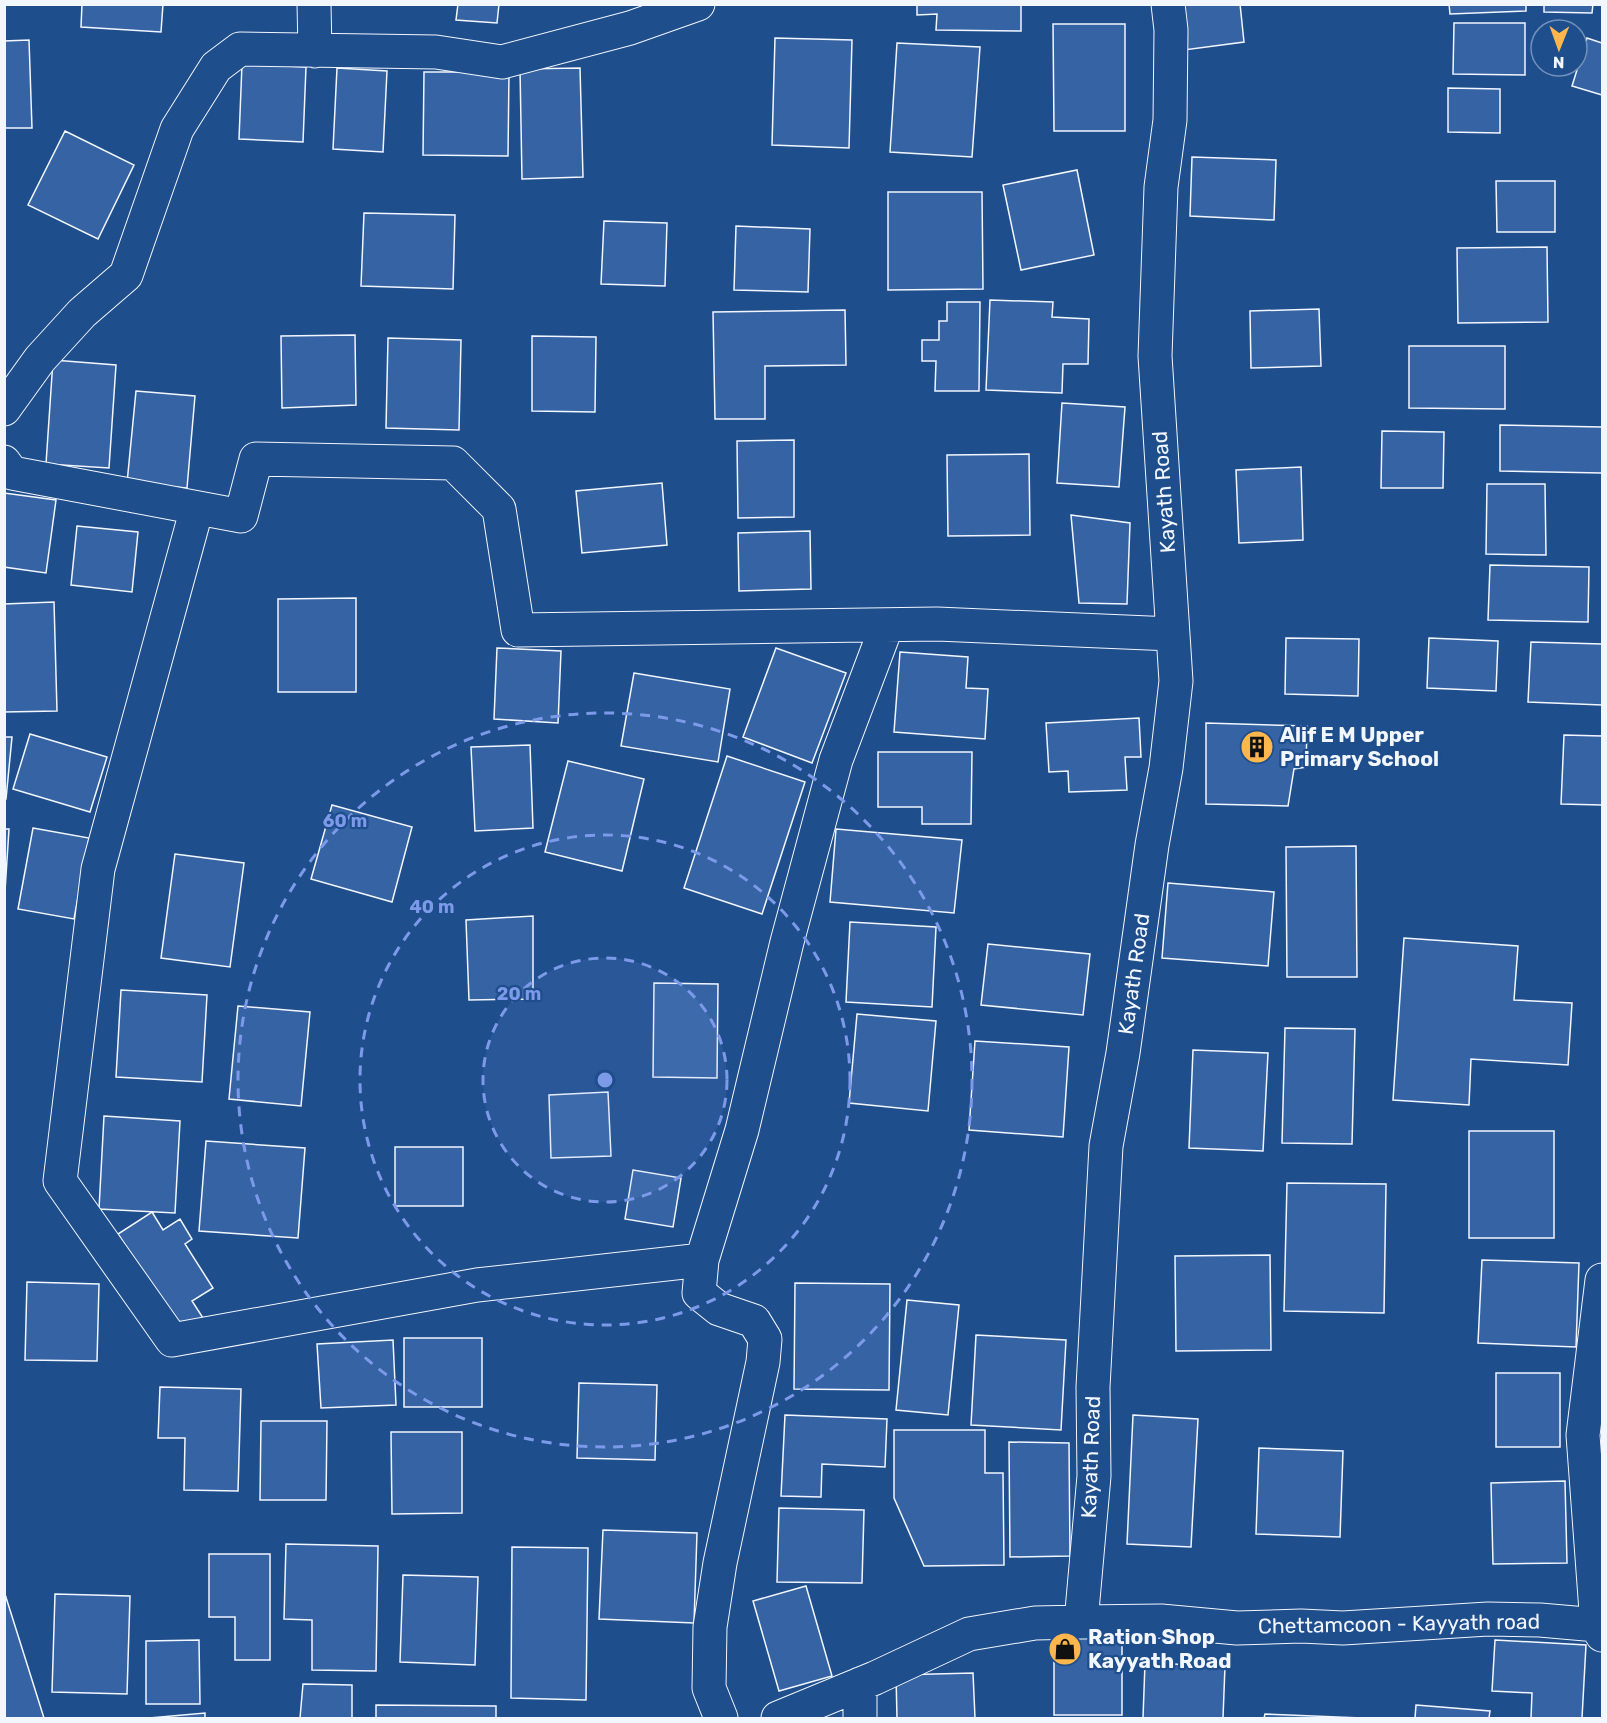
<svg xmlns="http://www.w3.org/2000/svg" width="1607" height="1723" viewBox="0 0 1607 1723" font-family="Rubik,sans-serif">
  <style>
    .building { fill: #3563a3; stroke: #f2f6ff; stroke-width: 1.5 }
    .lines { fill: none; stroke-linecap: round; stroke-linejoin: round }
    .minor-casing { stroke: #f2f6ff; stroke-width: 35 }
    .minor { stroke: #1f4e8c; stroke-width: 33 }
    .ring { fill: none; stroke: #7d9aea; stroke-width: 3; stroke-dasharray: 10 8 }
    .labels { text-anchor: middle; stroke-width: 4.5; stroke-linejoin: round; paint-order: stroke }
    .street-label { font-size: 21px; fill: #f2f6ff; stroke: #1f4e8c }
    .poi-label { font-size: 21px; font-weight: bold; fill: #f2f6ff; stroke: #1f4e8c; text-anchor: start }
    .centre { fill: #7d9aea; stroke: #1f4e8c; stroke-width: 3 }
    .ring-label { font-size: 18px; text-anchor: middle; font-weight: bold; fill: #7d9aea; stroke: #1f4e8c; stroke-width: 4.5; stroke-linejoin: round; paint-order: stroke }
  </style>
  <rect width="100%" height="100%" fill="#1f4e8c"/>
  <!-- building -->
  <path class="building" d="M82,4h81l-2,28 -80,-5z
    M458,4h41l-2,19 -41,-3z
    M917,4h104v27l-85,-1 1,-16 -20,1z
    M1178,4h62l4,38 -60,8z
    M1449,4h77v7l-76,3z
    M1544,4h49l-1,9 -48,-1z
    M1454,23h71v52l-72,-1z
    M1053,24h72v107h-71z
    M775,38l77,2 -3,108 -77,-3z
    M1587,38l15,5v52l-30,-9z
    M29,40l3,88h-28v-87z
    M897,43l83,4 -8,110 -82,-5z
    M242,64l64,3 -3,75 -64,-3z
    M337,68l50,3 -4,81 -50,-3z
    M580,68l3,109 -61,2 -2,-110z
    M424,72h85l-1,84 -85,-1z
    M1448,88l52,1v44l-52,-1z
    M65,131l69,34 -36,74 -70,-34z
    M1192,157l84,3 -2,60 -84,-4z
    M1077,170l17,85 -73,15 -18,-85z
    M1496,181h59v51h-58z
    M888,192h94l1,97 -95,1z
    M364,213l91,2 -2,74 -92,-3z
    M604,221l63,2 -2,63 -64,-2z
    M736,226l74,3 -2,63 -74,-2z
    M1547,247l1,75 -90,1 -1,-75z
    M990,300l63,2 -1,15 37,2 -1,45h-25l-1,29 -76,-3z
    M947,302h33l-1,89h-44l1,-30h-14v-21h17v-19h8z
    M1319,309l2,57 -70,2 -1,-57z
    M845,310l1,55 -81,1v53h-50l-2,-107z
    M355,335l1,70 -74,3 -1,-72z
    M532,336l64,1 -1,75 -63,-1z
    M388,338l73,2 -2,90 -73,-2z
    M1409,346h96v63l-96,-1z
    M53,360l63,5 -7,103 -63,-4z
    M136,391l59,5 -8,92 -60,-5z
    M1062,403l63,4 -6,80 -62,-4z
    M1500,425l102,2v46l-102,-2z
    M1382,431l62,1 -1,56h-62z
    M794,440v77l-56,1 -1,-77z
    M1029,454l1,81 -82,1 -1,-81z
    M1301,467l2,73 -64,3 -3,-73z
    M662,483l5,62 -85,8 -6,-62z
    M1487,484h58l1,71 -60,-1z
    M4,493l52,7 -10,73 -42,-6z
    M1071,515l59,8 -3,81 -48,-1z
    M77,526l61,6 -6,60 -61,-7z
    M810,531l1,58 -72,2 -1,-58z
    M1490,565l99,2 -1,55 -100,-2z
    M356,598v94h-78v-93z
    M54,602l3,109 -53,1v-108z
    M1286,638l73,1 -1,57 -73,-2z
    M1429,638l69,3 -2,50 -69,-3z
    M1531,642l71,2v61l-74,-3z
    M497,648l64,3 -3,72 -64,-4z
    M776,648l70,25 -34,90 -69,-26z
    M900,652l68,5 -2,31 22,1 -3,50 -91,-7z
    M634,673l96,16 -12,73 -97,-16z
    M1139,718l2,39h-16l2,33 -58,2 -1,-21 -19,1 -3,-49z
    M1206,723l101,3 -1,41 -12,2 -6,37 -82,-2z
    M30,734l77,23 -17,55 -77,-23z
    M1564,735l38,1v69l-41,-1z
    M4,737h8l-6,62h-2z
    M530,745l3,83 -58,3 -4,-84z
    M878,752h94l-1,72h-49v-17h-44z
    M727,756l78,26 -43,132 -78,-26z
    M568,761l76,18 -22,92 -77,-19z
    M332,805l80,22 -20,75 -81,-23z
    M33,828l56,10 -15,81 -56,-10z
    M4,829h5l-4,62h-1z
    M836,829l126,11 -8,73 -124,-11z
    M1356,846l1,131h-70l-1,-130z
    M175,854l69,9 -14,104 -69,-9z
    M1168,883l106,9 -6,74 -106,-8z
    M533,916v83l-64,1 -3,-80z
    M850,922l86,5 -4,80 -86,-5z
    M1404,938l114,8 -4,54 58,3 -4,62 -97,-6 -2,46 -76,-5z
    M988,944l102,10 -7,61 -102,-10z
    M654,983l64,1 -1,94 -64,-1z
    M121,990l86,5 -5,87 -86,-5z
    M238,1006l72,6 -9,94 -72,-7z
    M857,1014l79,7 -8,90 -79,-8z
    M1285,1028l70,1 -3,115 -70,-1z
    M975,1041l94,6 -6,90 -94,-7z
    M1193,1050l75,3 -5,98 -74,-3z
    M608,1092l3,64 -60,2 -2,-63z
    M104,1116l76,5 -5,92 -76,-4z
    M1469,1131h85v107h-85z
    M206,1141l99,7 -7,90 -99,-7z
    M395,1147h68v59h-68z
    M633,1170l48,8 -8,49 -48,-8z
    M1287,1183l99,1 -2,129 -100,-2z
    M152,1212l11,18 17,-11 12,20 -7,5 28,44 -21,13 13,20 -22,14 -65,-101z
    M1270,1255l1,95 -95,1 -1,-95z
    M1482,1260l97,3 -3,84 -98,-4z
    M27,1282l72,2 -2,77 -72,-1z
    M795,1283l95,1 -1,106 -95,-1z
    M907,1300l52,5 -11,110 -52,-5z
    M976,1335l90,5 -5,90 -90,-5z
    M404,1338h78v69h-78z
    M393,1340l3,65 -75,3 -4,-64z
    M1496,1373h64v74h-64z
    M579,1383l78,2 -2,75 -78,-2z
    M160,1387l81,2 -3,102 -54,-1 1,-52h-27z
    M785,1415l102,4 -2,48 -63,-3 -1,33 -40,-1z
    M1133,1415l65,4 -7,128 -64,-3z
    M261,1421h66l-1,79h-66z
    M894,1430h91v43h18l1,92 -80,1 -30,-68z
    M391,1432h71v81l-70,1z
    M1009,1442l60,1 1,113 -60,1z
    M1259,1448l84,3 -3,86 -84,-3z
    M1565,1481l2,82 -74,1 -2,-81z
    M779,1508l85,2 -2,73 -85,-1z
    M603,1530l94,3 -3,90 -95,-4z
    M286,1544l92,2 -2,125 -64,-1v-50l-28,-1z
    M512,1547l76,1 -2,152 -75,-2z
    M209,1554h61v106h-35v-43h-26z
    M403,1575l75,2 -3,88 -75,-3z
    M806,1586l26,90 -53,15 -26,-90z
    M4,1591l40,127h-40z
    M55,1594l75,2 -3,98 -75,-2z
    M1054,1637l68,1v77h-68z
    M199,1640l1,64h-54v-63z
    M1495,1640l91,5 -4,73h-51l1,-25 -40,-2z
    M1145,1663l80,3 -2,52h-80z
    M973,1673l2,45h-78l-1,-43z
    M303,1684l49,1v33h-52z
    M376,1705l120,1v12h-120z
    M1416,1705l74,6 -1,7h-74z
    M205,1713v5h-56z
    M1265,1714l97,4h-98z"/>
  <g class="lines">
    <!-- minor casing -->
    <g class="minor-casing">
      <path id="minor" d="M314,4l1,47
        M4,409l36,-50 42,-46 44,-38 51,-146 39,-62 24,-18 196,3 66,10 128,-34 68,-24
        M4,462l8,11 229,43 15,-57 197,4 46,46 19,121 419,-6 235,10
        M197,508l-99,361 -38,312 112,159 305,-55 225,-25
        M1081,1622l80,-1 76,7 64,-2 42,2 145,-9 52,1 57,5 5,10
        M1597,1625l-14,-190 19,-155
        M721,1718l-12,-30 1,-61 10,-64 43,-201 2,-23 -11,-18 -35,-12 -20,-16 3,-33 40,-130 45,-188 49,-182 51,-135
        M778,1718l97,-40 94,-44 66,-11 46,-1 13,-146 -1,-89 13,-241 17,-93 29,-208 14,-77 10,-87 -21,-325 6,-169 9,-67 1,-90 -3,-26
        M860,1718v-34"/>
    </g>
    <!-- minor -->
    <use href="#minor" class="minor"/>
  </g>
  <!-- distance rings -->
  <circle cx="605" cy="1080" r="122" fill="#7d9aea" fill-opacity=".12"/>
  <g class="ring">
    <circle cx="605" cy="1080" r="122"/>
    <circle cx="605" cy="1080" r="245"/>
    <circle cx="605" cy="1080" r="367"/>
  </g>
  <!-- icons -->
  <defs>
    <g id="building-disc" transform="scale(1.725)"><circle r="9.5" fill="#ffb74d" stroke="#1f4e8c"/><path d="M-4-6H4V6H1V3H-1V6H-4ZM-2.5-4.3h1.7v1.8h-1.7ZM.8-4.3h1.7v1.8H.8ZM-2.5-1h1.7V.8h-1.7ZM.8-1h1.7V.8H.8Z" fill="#111"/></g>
    <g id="shop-disc" transform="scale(1.725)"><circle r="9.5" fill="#ffb74d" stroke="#1f4e8c"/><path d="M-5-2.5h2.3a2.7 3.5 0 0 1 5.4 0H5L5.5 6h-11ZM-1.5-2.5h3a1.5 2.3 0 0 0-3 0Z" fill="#111"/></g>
  </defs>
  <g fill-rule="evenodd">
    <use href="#building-disc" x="1257" y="747"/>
    <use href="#shop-disc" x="1065" y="1649"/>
  </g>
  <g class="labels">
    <!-- street labels -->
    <g class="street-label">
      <text transform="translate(1164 492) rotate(-94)" y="7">Kayath Road</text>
      <text transform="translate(1134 974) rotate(-82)" y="7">Kayath Road</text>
      <text transform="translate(1091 1457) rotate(-88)" y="7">Kayath Road</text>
      <text transform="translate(1399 1624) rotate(-1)" y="7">Chettamcoon - Kayyath road</text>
    </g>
    <!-- poi labels -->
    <g class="poi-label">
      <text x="1280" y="742">Alif E M Upper<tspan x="1280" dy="24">Primary School</tspan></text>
      <text x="1088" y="1644">Ration Shop<tspan x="1088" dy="24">Kayyath Road</tspan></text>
    </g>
  </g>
  <circle cx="605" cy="1080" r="9" class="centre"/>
  <g class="ring-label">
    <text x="345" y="827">60 m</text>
    <text x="432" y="913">40 m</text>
    <text x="519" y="1000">20 m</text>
  </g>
  <!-- border -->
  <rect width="1607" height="1723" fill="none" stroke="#f2f6ff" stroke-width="12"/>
  <!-- north arrow -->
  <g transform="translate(1559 48) rotate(181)"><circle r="28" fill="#1f4e8c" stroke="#7391ba" stroke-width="1.5"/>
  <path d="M0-4.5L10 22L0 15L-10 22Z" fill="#ffb74d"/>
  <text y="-9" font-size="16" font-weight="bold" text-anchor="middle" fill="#f2f6ff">N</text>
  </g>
</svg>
